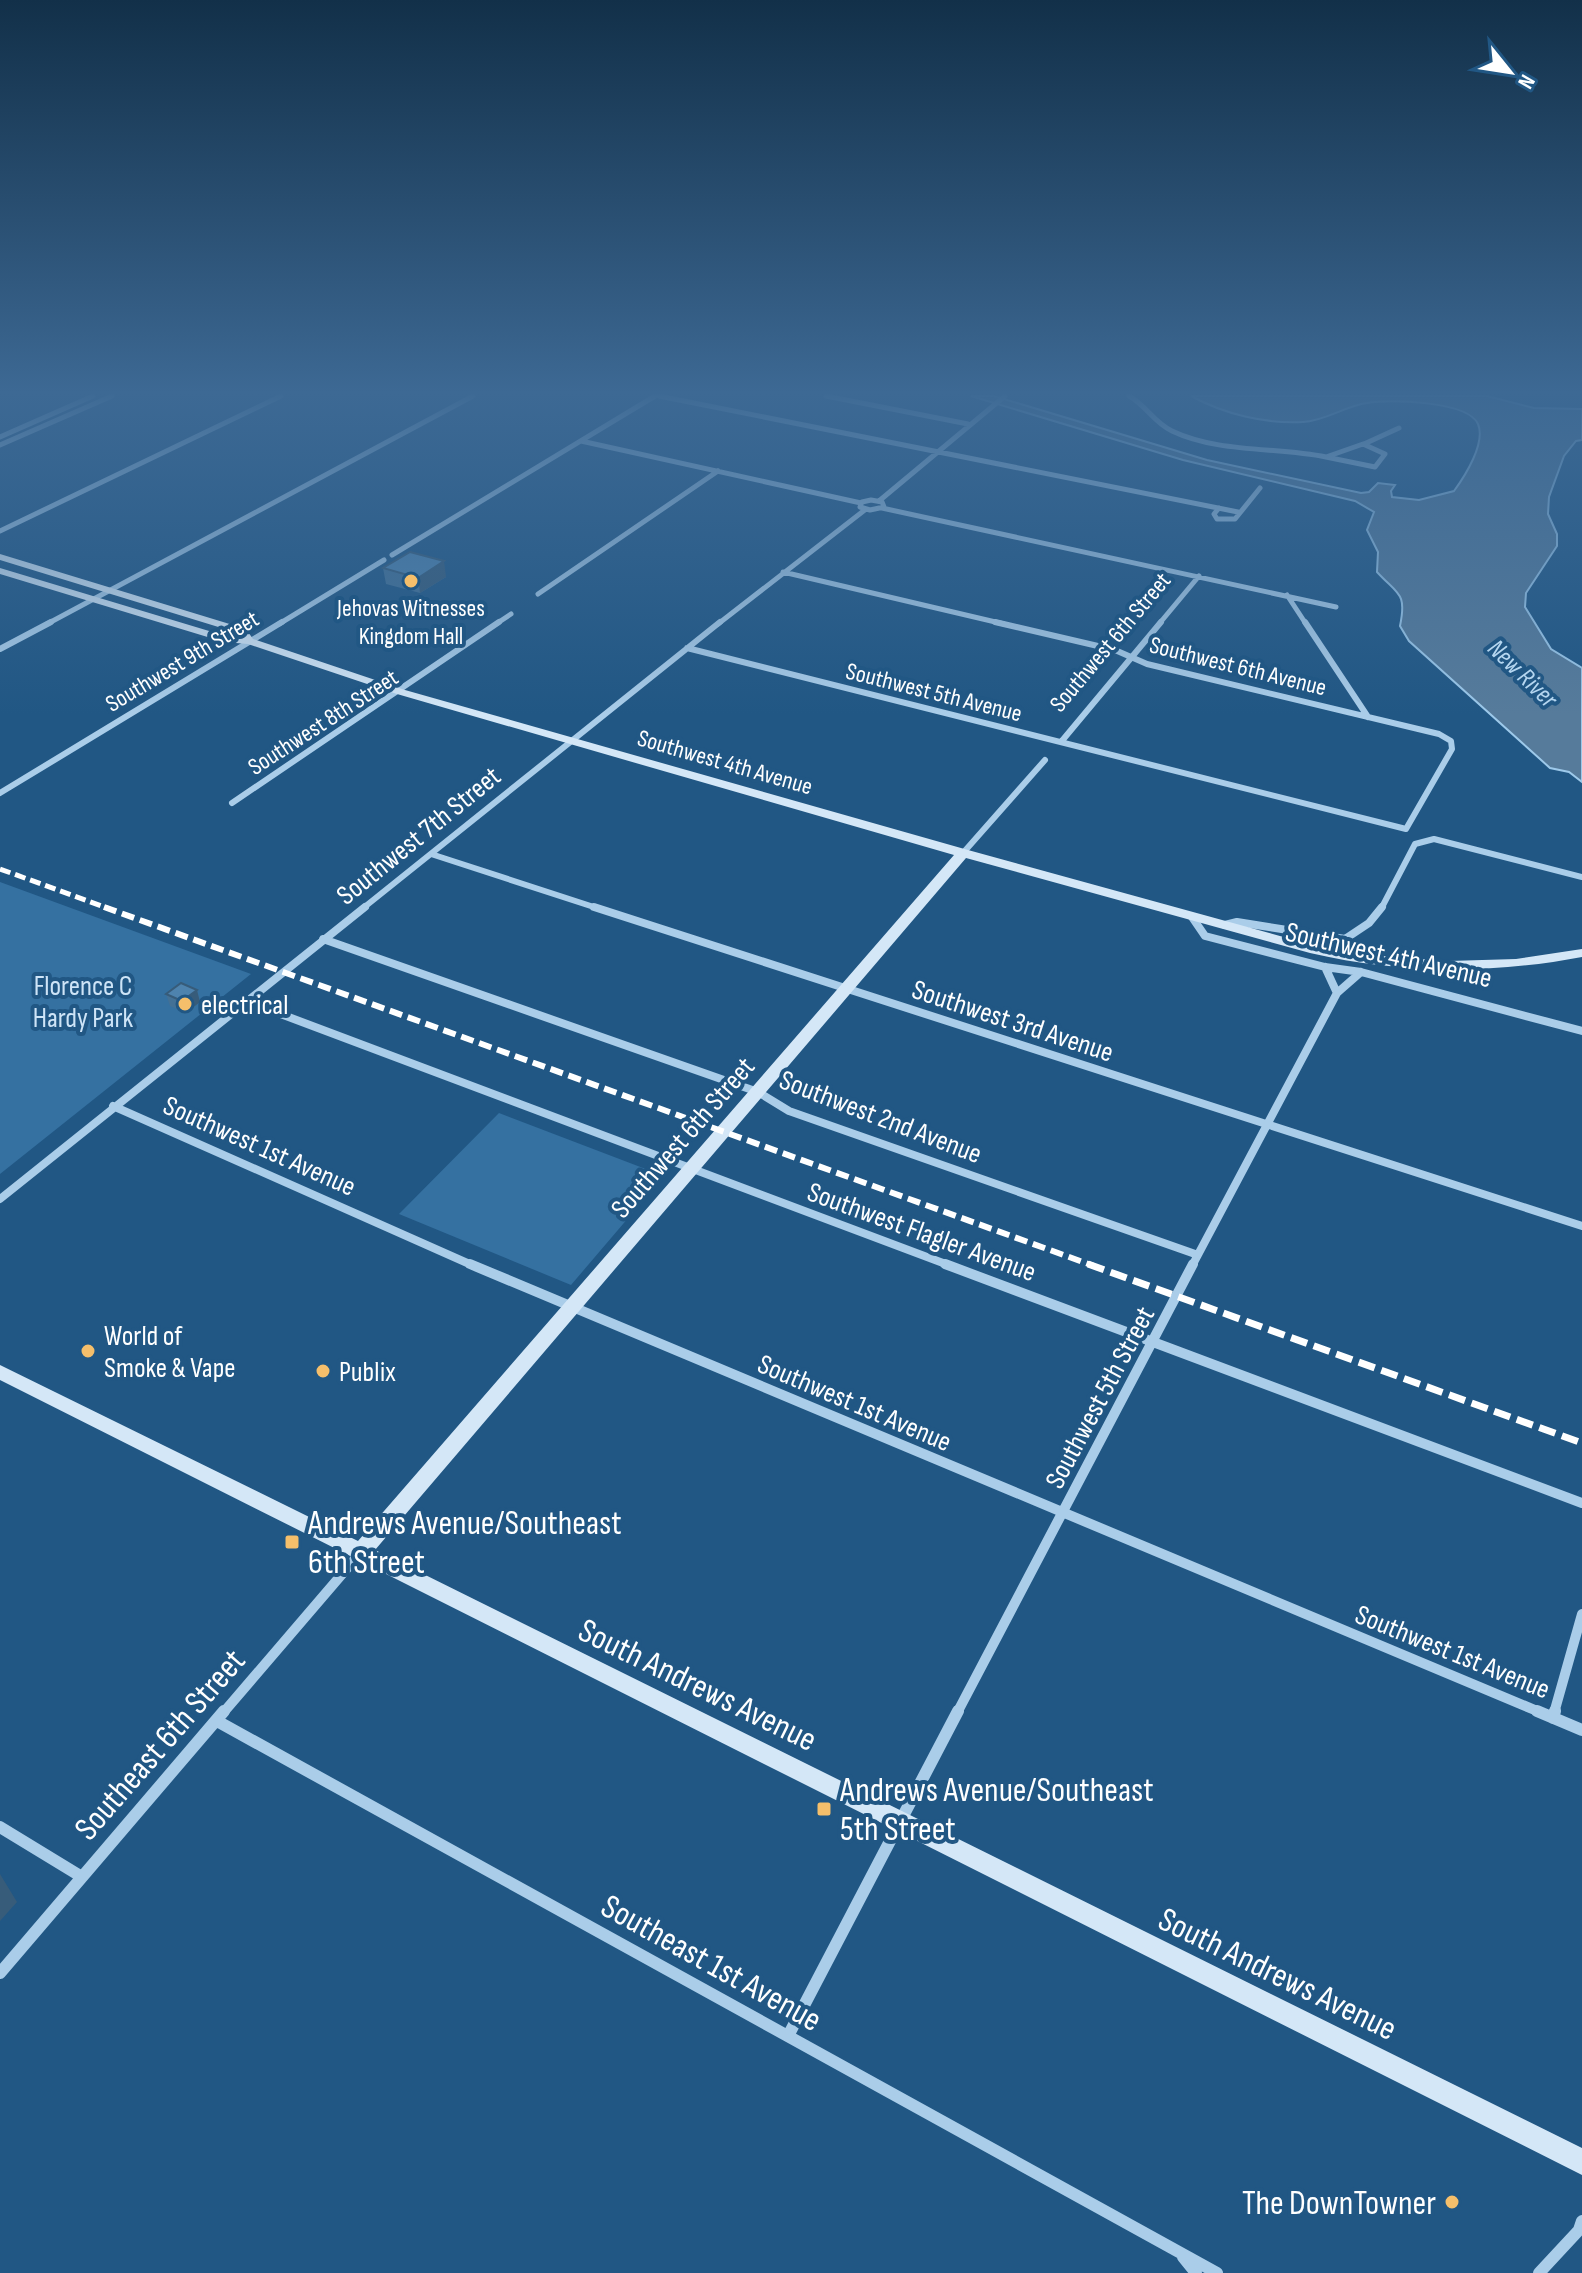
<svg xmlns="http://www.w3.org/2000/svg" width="1582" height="2273" viewBox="0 0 1582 2273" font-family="'Sofia Sans Condensed',sans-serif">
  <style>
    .green { fill: #3571a1 }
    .water { fill: #567b9b; stroke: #9dc9ea; stroke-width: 2 }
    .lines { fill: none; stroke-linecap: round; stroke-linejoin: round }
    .street-far4 { stroke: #aacde9; stroke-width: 5 }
    .street-far3 { stroke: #aacde9; stroke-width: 6 }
    .street-far2 { stroke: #aacde9; stroke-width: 8 }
    .street-far1 { stroke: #aacde9; stroke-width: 10 }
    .street { stroke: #aacde9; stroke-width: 12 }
    .secondary { fill: #d4e7f7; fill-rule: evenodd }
    .rail-far2 { stroke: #fff; stroke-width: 5; stroke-dasharray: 11 5; stroke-linecap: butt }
    .rail-far1 { stroke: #fff; stroke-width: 6; stroke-dasharray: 13 6; stroke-linecap: butt }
    .rail { stroke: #fff; stroke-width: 7; stroke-dasharray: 17 7; stroke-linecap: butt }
    .wall { fill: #437196 }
    .shaded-wall { fill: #375c7a }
    .building { fill: #4e83ae; stroke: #375c7a; stroke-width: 2 }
    .poi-dot { fill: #f5bf6b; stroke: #215784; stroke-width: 3 }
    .labels { text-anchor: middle; stroke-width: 8; stroke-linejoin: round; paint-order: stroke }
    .far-poi-label { font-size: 24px; fill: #fff; stroke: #215784 }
    .far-street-label { font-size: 24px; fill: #fff; stroke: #215784 }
    .far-water-label { font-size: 26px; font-style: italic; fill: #b5d6f0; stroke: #215784 }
    .street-label { font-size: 28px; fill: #fff; stroke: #215784 }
    .park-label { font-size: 28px; fill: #cee4f7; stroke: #215784 }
    .poi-label { font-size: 28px; fill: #fff; stroke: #215784; text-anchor: start }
    .near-poi-label { font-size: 34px; fill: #fff; stroke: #215784; text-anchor: start }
    .near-street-label { font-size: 34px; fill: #fff; stroke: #215784 }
  </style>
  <rect width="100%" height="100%" fill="#215784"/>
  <!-- green -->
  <path class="green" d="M0,882l251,92 -251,200z
    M499,1113l165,63 -93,109 -172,-71z"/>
  <!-- water -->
  <path class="water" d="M971,396h23l213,64 154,33 8,-1 9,-9 17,2 -4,6 1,6 27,3 35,-9c11,-15 32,-48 24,-67 -10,-23 -89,-25 -111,-21 -22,3 -42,18 -64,19 -38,2 -79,-8 -112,-26h296l47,12 48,1v31l-6,1 -12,15 -15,41 -1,17 9,20v12l-31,47 -1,14 26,42 31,19v114l-13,-10 -19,-4 -141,-127 -9,-15c7,-34 -2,-31 -23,-54l1,-20 -11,-22 7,-18 -19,-11 -172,-41z"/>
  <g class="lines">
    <!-- street-far4 -->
    <path class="street-far4" d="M659,396l579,116
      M826,396l142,28
      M1129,396c17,9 25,27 43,35 46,22 105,16 154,26
      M0,437l93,-41
      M581,441l280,62
      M1363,444l22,10 -10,13 -49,-10z
      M1364,444l35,-16
      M0,445l112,-49
      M871,500l11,2 2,5 -14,3 -10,-3 2,-5z
      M879,501l126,-105
      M882,508l454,99
      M1219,508l-5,6 3,5h18l25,-31
      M0,531l281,-135
      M392,555l263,-159
      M783,572l221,52
      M538,594l180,-123
      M1287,595l19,29
      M47,624l426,-228
      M279,624l105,-64
      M496,624l15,-10
      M718,624l148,-115
      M1159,624l40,-48"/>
    <!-- street-far3 -->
    <path class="street-far3" d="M1305,622l63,95
      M687,648l719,181 46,-80 -1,-8 -12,-7 -292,-70 -32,-14 -120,-28
      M0,649l51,-27
      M1061,742l100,-120
      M0,793l282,-171
      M232,803l267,-181
      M963,853l82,-93
      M431,854l169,55
      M362,909l358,-287
      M1381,909l34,-65 19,-5 148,38"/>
    <!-- street-far2 -->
    <path class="street-far2" d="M594,907l988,319
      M1192,917l13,19 120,31 36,5 221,59
      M1225,925l12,-3 108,17 24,-16 13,-16
      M323,939l435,153 31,19 409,144
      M1325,967l12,26
      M246,1001l705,265
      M113,1106l361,160
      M0,1199l365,-292
      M1192,1266l145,-273 24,-21"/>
    <!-- street-far1 -->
    <path class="street-far1" d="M470,1264l1072,449
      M945,1264l637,239
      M223,1713l138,-161
      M957,1713l236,-449
      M1554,1713l28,-99"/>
    <!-- street -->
    <path class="street" d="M1537,1711l45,19
      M1553,1718l2,-7
      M217,1721l1000,552
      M0,1827l82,50
      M0,1973l224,-262
      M788,2036l170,-325
      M1183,2257l13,16
      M1539,2273l40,-43 3,-9"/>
    <!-- secondary -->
    <path class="secondary" d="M0,554l246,75 7,10 152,51 563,160 348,96 66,10 67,5 67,-2 66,-10v8c-89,17 -183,17 -272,-4l-344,-95 -591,692 1207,598v27l-1582,-795v-15l358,176 596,-686 -557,-161 -149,-50 -24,-2 -224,-68v-6l229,69h12l-3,-4 -238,-73z"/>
    <!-- rail-far2 -->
    <path class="rail-far2" d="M0,869l110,40"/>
    <!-- rail-far1 -->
    <path class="rail-far1" d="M104,907l990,359"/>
    <!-- rail -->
    <path class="rail" d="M1088,1264l494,179"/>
  </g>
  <!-- wall -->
  <path class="wall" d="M383,568l63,9 -26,16 -34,-9z
    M197,990l3,12 -14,11 -16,-7 -4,-12z"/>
  <!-- shaded-wall -->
  <path class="shaded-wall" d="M444,561l2,16 -26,16 -2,-15z
    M197,990l3,12 -14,11 -4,-12z
    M0,1874l17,28 -17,19z"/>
  <!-- building -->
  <path class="building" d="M410,552l34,9 -26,17 -35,-10z
    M181,983l16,7 -15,11 -16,-7z"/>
  <!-- sky -->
  <linearGradient id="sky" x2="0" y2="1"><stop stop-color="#123049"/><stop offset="0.55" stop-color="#3d6994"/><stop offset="1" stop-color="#3d6994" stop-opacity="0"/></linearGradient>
  <rect width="1582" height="714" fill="url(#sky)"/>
  <!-- markers -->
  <g class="poi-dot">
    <circle cx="411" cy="581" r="8"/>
    <circle cx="185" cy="1004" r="8"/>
    <circle cx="88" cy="1351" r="8"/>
    <circle cx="323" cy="1371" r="8"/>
    <rect x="284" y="1534" width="16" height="16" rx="4"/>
    <rect x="816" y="1801" width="16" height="16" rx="4"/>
    <circle cx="1452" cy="2202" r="8"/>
  </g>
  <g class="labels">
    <!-- far-poi labels -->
    <g class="far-poi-label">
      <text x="411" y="616">Jehovas Witnesses<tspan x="411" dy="28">Kingdom Hall</tspan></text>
    </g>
    <!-- far-street labels -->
    <g class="far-street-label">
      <text transform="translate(1110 642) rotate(-50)" y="8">Southwest 6th Street</text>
      <text transform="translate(182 661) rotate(-31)" y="8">Southwest 9th Street</text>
      <text transform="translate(1238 666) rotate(14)" y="8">Southwest 6th Avenue</text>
      <text transform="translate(934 692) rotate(14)" y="8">Southwest 5th Avenue</text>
      <text transform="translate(323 722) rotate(-33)" y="8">Southwest 8th Street</text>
      <text transform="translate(725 762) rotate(16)" y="8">Southwest 4th Avenue</text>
    </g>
    <!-- far-water labels -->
    <g class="far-water-label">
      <text transform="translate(1523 673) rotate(44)" y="9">New River</text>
    </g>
    <!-- street labels -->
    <g class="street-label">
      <text transform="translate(418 835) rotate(-39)" y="10">Southwest 7th Street</text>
      <text transform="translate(1389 954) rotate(13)" y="10">Southwest 4th Avenue</text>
      <text transform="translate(1013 1020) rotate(18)" y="10">Southwest 3rd Avenue</text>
      <text transform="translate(881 1116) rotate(21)" y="10">Southwest 2nd Avenue</text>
      <text transform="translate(682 1137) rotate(-49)" y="10">Southwest 6th Street</text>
      <text transform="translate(260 1145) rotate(24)" y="10">Southwest 1st Avenue</text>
      <text transform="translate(922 1231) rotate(20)" y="10">Southwest Flagler Avenue</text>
      <text transform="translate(1099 1397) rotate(-62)" y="10">Southwest 5th Street</text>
      <text transform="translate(855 1402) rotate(23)" y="10">Southwest 1st Avenue</text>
      <text transform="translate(1453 1651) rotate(22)" y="10">Southwest 1st Avenue</text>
    </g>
    <!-- park labels -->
    <g class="park-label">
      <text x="83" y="995">Florence C<tspan x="83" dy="32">Hardy Park</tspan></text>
    </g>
    <!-- poi labels -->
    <g class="poi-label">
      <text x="201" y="1014">electrical</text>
      <text x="104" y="1345">World of<tspan x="104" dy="32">Smoke &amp; Vape</tspan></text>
      <text x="339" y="1381">Publix</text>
    </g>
    <!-- near-poi labels -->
    <g class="near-poi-label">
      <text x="308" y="1534">Andrews Avenue/Southeast<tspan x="308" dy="39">6th Street</tspan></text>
      <text x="840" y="1801">Andrews Avenue/Southeast<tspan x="840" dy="39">5th Street</tspan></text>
      <text x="1436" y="2214" text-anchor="end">The DownTowner</text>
    </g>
    <!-- near-street labels -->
    <g class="near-street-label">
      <text transform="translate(698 1684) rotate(26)" y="12">South Andrews Avenue</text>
      <text transform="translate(159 1744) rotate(-49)" y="12">Southeast 6th Street</text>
      <text transform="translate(712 1962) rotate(29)" y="12">Southeast 1st Avenue</text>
      <text transform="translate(1278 1973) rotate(26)" y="12">South Andrews Avenue</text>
    </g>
  </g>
  <!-- north arrow -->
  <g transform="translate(1510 72) rotate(120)" stroke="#215784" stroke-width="6" paint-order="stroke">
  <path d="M0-6L14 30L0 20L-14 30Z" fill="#ffffff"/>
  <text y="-12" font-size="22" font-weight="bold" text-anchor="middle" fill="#ffffff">N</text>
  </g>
</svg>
